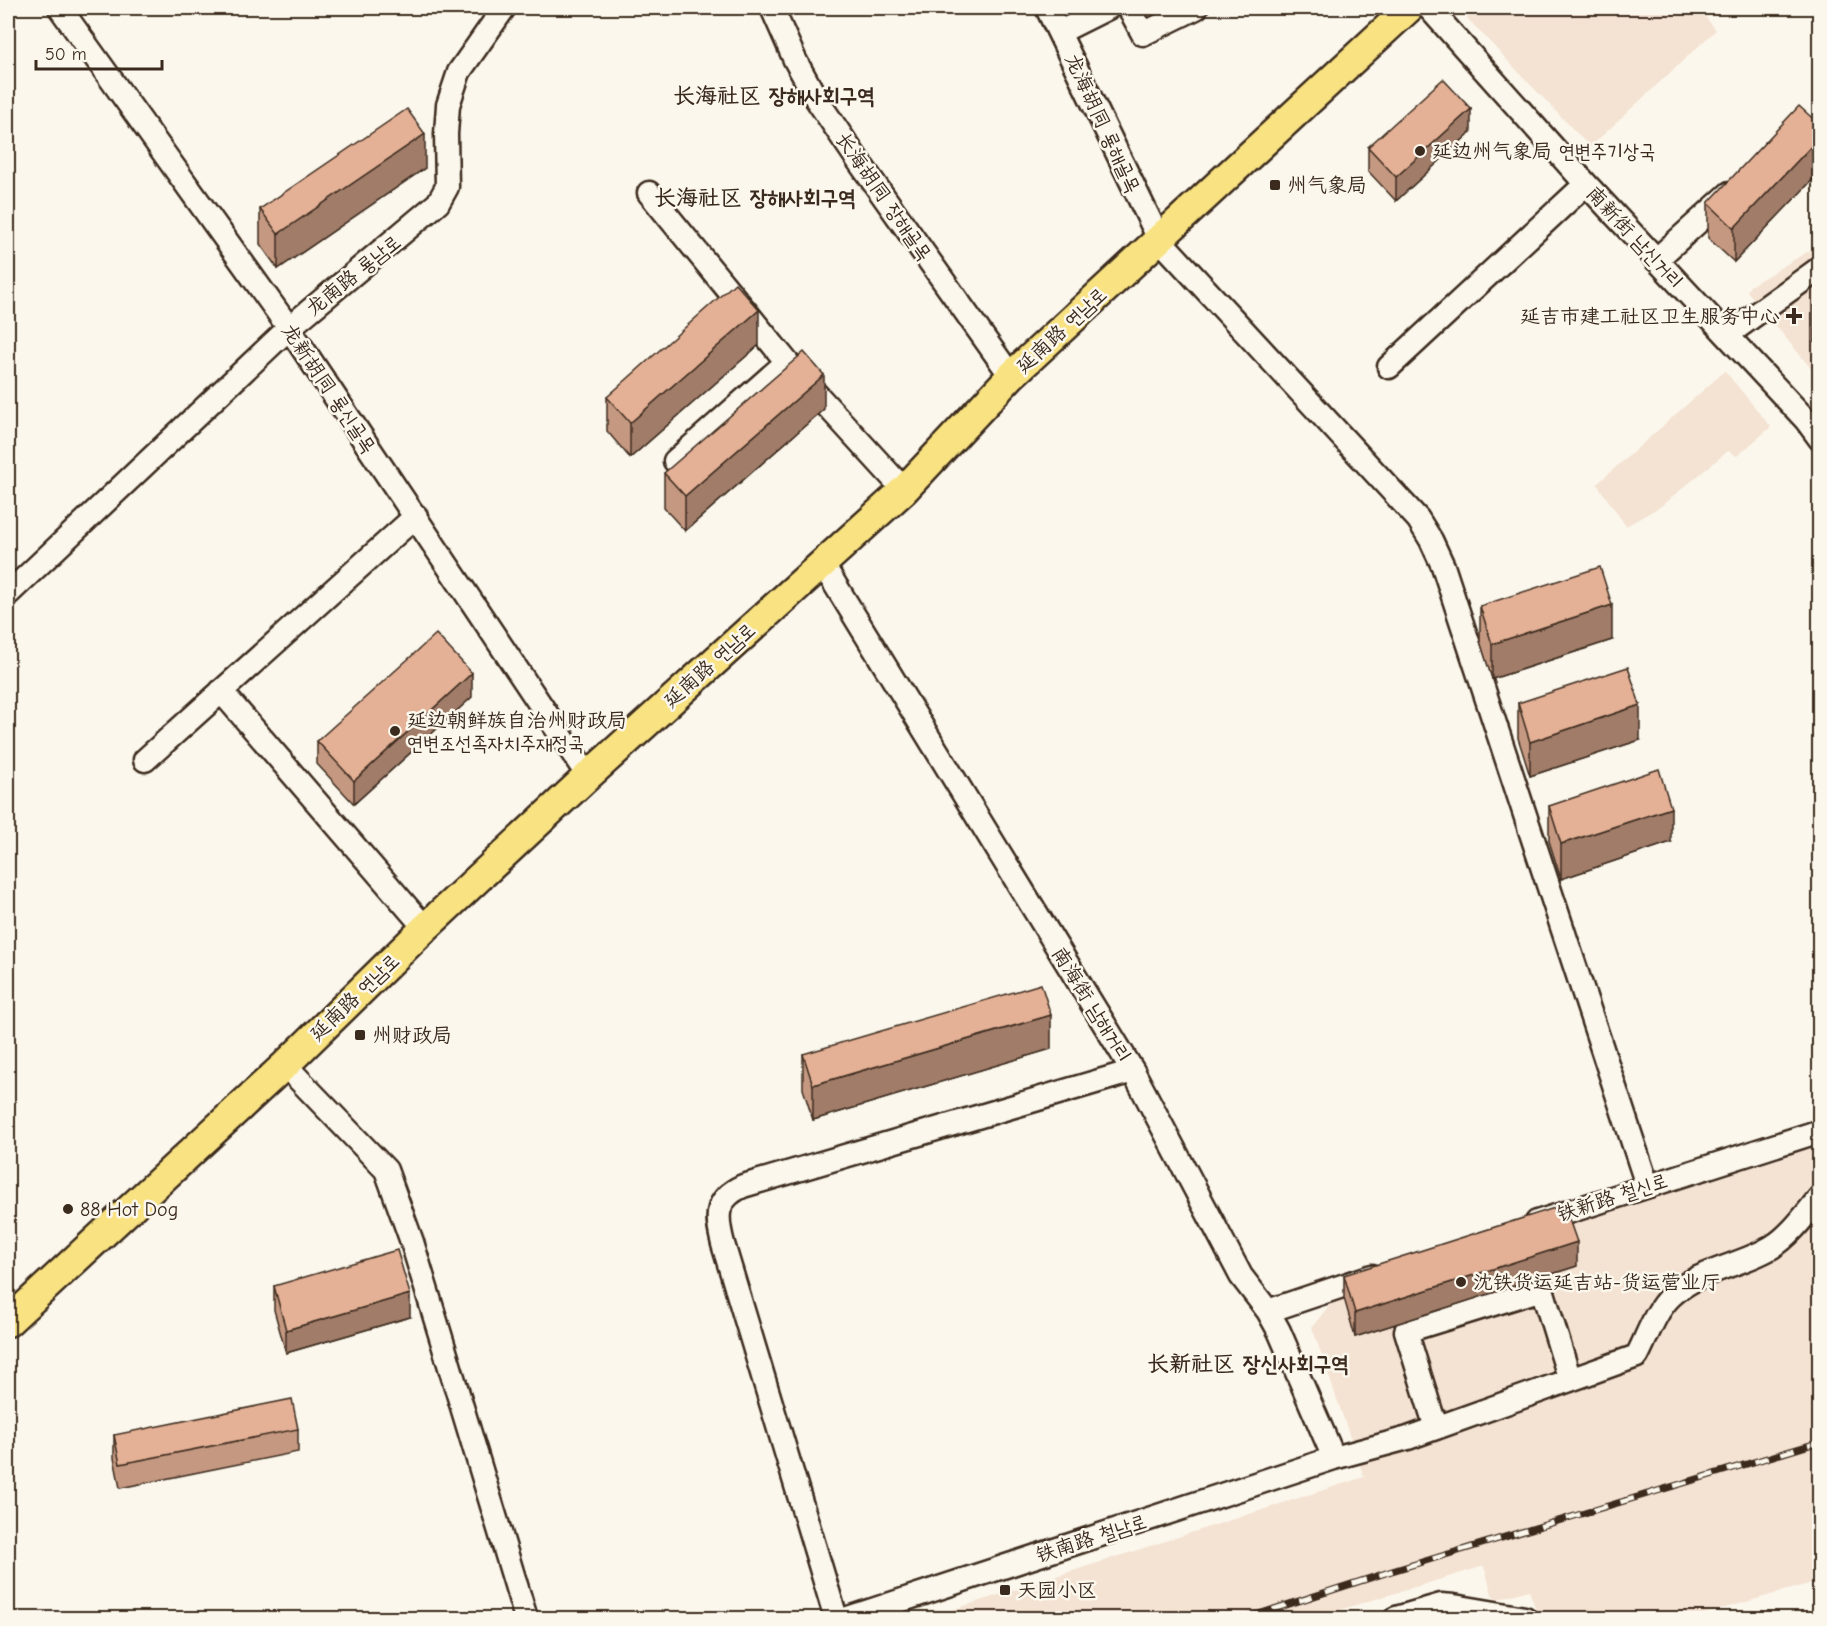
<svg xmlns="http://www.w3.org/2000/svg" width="1827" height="1626" viewBox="0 0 1827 1626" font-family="'Comic Neue','LXGW WenKai TC','Poor Story',sans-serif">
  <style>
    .built { fill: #f4e2d2 }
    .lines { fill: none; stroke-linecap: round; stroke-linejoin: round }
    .minor-casing { stroke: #3b2a1e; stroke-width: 27 }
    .major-casing { stroke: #3b2a1e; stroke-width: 33 }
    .minor { stroke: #fbf7ec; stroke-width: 22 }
    .major { stroke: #f8e281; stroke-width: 28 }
    .rail-casing { stroke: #3b2a1e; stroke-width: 7 }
    .rail { stroke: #fbf7ec; stroke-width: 4.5; stroke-dasharray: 14; stroke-linecap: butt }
    .wall { fill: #c49881; stroke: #3b2a1e; stroke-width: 1.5 }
    .shaded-wall { fill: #a07c69; stroke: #3b2a1e; stroke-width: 1.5 }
    .building { fill: #e4b196; stroke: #3b2a1e; stroke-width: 1.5 }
    .poi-dot { fill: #3b2a1e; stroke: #fbf7ec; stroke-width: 2 }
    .labels { text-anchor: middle; stroke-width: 5; stroke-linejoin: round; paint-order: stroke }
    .street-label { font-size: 20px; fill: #3b2a1e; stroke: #fbf7ec }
    .poi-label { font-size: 20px; fill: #3b2a1e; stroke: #fbf7ec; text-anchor: start }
    .quarter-label { font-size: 22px; font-weight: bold; fill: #3b2a1e; stroke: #fbf7ec }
  </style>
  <rect width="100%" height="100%" fill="#fbf7ec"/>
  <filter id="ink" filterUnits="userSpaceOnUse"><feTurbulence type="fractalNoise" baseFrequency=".0167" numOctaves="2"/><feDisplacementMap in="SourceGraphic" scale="12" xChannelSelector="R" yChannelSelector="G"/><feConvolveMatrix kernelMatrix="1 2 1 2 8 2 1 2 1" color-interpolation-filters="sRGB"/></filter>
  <g filter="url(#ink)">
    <!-- built -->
    <path class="built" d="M1479,8h219l18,22 -126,117 -123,-129z
      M1819,245v133l-72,-87 3,-5z
      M1725,371l46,56 -34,29 -9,-5 -67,55 -35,20 -29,-42z
      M1819,1139v442l-129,37h-151l-10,-28 -31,9 -5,-2 -9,-31 -171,52h-386l437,-141 -52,-150 22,-27 454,-144v-8z"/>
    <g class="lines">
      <!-- minor casing -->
      <g class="minor-casing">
        <path id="minor" d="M60,8l229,320 299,448
          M772,8l23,52 22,40 40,59 154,217
          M1047,8l112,231 259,280 13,21 12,26 204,619
          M1129,8l14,26 53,-26
          M1429,8l157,176 220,236 14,19
          M1060,32l48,-24
          M649,193l138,169 117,128
          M1656,260l74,-67
          M1727,335l93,-67
          M1389,367l197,-183
          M675,461l112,-99
          M822,563l311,508 108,205 27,35 11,20 55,127
          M8,594l281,-266 149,-125 9,-16 -1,-53 2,-29 11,-33 45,-64
          M221,691l204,237
          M145,760l271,-244
          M285,1065l101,105 26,72 114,376
          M1537,1222l283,-91
          M1268,1311l104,-35
          M1436,1428l-30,-97 136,-42 28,91
          M836,1618l-113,-374c-7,-27 -9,-45 20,-58l390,-115
          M848,1618l486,-160 74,-20 229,-82c10,-19 18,-45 34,-60 27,-26 70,-30 101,-49 19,-12 33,-32 48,-50
          M1396,1618l45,-13 13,1 71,12"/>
      </g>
      <!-- major casing -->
      <g class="major-casing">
        <path id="major" d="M8,1322l277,-257 140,-137 163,-152 316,-286 107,-114 398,-368"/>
      </g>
      <!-- minor -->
      <use href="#minor" class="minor"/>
      <!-- major -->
      <use href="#major" class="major"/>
      <!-- rail casing -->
      <g class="rail-casing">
        <path id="rail" d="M1246,1618l146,-47 428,-129"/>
      </g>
      <!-- rail -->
      <use href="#rail" class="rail"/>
    </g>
    <!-- wall -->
    <path class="wall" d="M1471,132l-75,69 -28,-30v-24z
      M1820,137v35l-86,90 -26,-24v-35z
      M425,168l-147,101 -18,-25v-35z
      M1820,302v46l-6,-8v-34z
      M759,345l-129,113 -23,-27v-34z
      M824,409l-139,122 -21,-23v-35z
      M1480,606l132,34 -120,39 -12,-38z
      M472,697l-118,107 -37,-40v-23z
      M1518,703l122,37 -110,36 -12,-38z
      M1549,806l122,36 -110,37 -12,-38z
      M1051,1049l-238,71 -10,-31v-35z
      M1577,1266l-222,71 -11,-39v-23z
      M274,1286l136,31 -124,36 -12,-43z
      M298,1429v23l-178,36 -6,-30v-23z"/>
    <!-- shaded-wall -->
    <path class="shaded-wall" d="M1471,109v23l-75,69v-24z
      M425,134v34l-147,101v-35z
      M1820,137v35l-86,90v-34z
      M759,310v35l-129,113v-35z
      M824,375v34l-139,122v-35z
      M1612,605v35l-120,39v-35z
      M472,673v24l-118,107v-23z
      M1640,705v35l-110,36v-34z
      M1671,808v34l-110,37v-35z
      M1051,1015v34l-238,71v-35z
      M1577,1242v24l-222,71v-24z
      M410,1294v23l-124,36v-23z"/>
    <!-- building -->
    <path class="building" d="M1443,79l28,30 -75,68 -28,-30z
      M1799,106l21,19v12l-86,91 -26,-25z
      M407,109l18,25 -147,100 -18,-25z
      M735,283l24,27 -129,113 -23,-26z
      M1820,302v11l-6,-7z
      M804,352l20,23 -139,121 -21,-23z
      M1600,567l12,38 -120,39 -12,-38z
      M436,634l36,39 -118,108 -37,-40z
      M1628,667l12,38 -110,37 -12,-39z
      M1659,769l12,39 -110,36 -12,-38z
      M1041,984l10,31 -238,70 -10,-31z
      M1564,1205l13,37 -222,71 -11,-38z
      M397,1250l13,44 -124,36 -12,-44z
      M292,1399l6,30 -178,35 -6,-29z"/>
  </g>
  <!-- markers -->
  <g class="poi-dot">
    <circle cx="1420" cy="151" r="6"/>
    <rect x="1269" y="179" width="12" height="12" rx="3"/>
    <path d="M1791 307h6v6h6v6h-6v6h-6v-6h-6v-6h6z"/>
    <circle cx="395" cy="731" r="6"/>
    <rect x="354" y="1029" width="12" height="12" rx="3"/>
    <circle cx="68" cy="1209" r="6"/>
    <circle cx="1461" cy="1282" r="6"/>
    <rect x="999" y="1584" width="12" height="12" rx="3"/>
  </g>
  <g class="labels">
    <!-- street labels -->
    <g class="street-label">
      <text transform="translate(1103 123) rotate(65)" y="7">龙海胡同 룡해골목</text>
      <text transform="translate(884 196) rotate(55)" y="7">长海胡同 장해골목</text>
      <text transform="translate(1635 237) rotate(47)" y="7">南新街 남신거리</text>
      <text transform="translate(353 275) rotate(-39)" y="7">龙南路 룡남로</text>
      <text transform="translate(1061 330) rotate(-43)" y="7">延南路 연남로</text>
      <text transform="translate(329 388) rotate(56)" y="7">龙新胡同 룡신골목</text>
      <text transform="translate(709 665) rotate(-42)" y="7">延南路 연남로</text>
      <text transform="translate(354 997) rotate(-44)" y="7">延南路 연남로</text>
      <text transform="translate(1092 1004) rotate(58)" y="7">南海街 남해거리</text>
      <text transform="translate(1612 1197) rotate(-18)" y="7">铁新路 철신로</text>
      <text transform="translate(1091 1538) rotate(-18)" y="7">铁南路 철남로</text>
    </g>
    <!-- poi labels -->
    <g class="poi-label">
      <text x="1432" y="158">延边州气象局 연변주기상국</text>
      <text x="1287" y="192">州气象局</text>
      <text x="1780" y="323" text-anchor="end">延吉市建工社区卫生服务中心</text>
      <text x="407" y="727">延边朝鲜族自治州财政局<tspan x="407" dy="23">연변조선족자치주재정국</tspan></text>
      <text x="372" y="1042">州财政局</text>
      <text x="80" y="1216">88 Hot Dog</text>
      <text x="1473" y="1289">沈铁货运延吉站-货运营业厅</text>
      <text x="1017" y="1597">天园小区</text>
    </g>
    <!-- quarter labels -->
    <g class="quarter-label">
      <text x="774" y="103">长海社区 장해사회구역</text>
      <text x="755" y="205">长海社区 장해사회구역</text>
      <text x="1248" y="1371">长新社区 장신사회구역</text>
    </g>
  </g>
  <!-- margin -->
  <rect width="1827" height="1626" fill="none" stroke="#fbf7ec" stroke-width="30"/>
  <rect x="15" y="15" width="1797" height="1596" fill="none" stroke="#3b2a1e" stroke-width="2" filter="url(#ink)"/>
  <!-- scale -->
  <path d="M36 60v9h126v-9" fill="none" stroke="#3b2a1e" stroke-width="3"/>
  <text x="45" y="60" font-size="18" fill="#3b2a1e" stroke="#fbf7ec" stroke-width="4.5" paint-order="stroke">50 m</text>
</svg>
